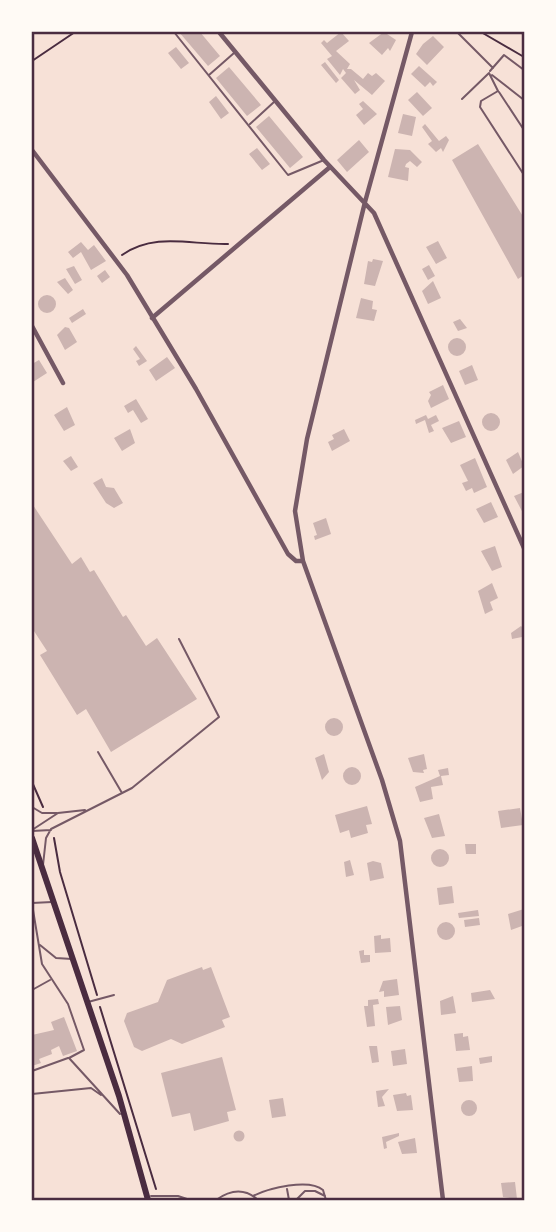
<svg xmlns="http://www.w3.org/2000/svg" width="556" height="1232" viewBox="0 0 556 1232" font-family="'Fira Sans',sans-serif">
  <style>
    .building { fill: #ccb4b1 }
    .lines { fill: none; stroke-linecap: round; stroke-linejoin: round }
    .path { stroke: #4a2c40; stroke-width: 2 }
    .service { stroke: #755966; stroke-width: 2 }
    .minor { stroke: #755966; stroke-width: 4.5 }
    .secondary { stroke: #4a2c40; stroke-width: 6 }
    .rail { stroke: #8f747c; stroke-width: 2.5 }
    .neatline { fill: none; stroke: #4a2c40; stroke-width: 2.5 }
  </style>
  <rect width="100%" height="100%" fill="#f7e1d7"/>
  <!-- building -->
  <path class="building" d="M179,32h21l20,24 -12,10z
    M341,32l8,9 -13,10 14,13 -3,5h4l12,10 5,-6 4,3 4,-3 9,8 -13,14 -18,-15 6,10 -5,4 -14,-16 5,-5 -3,-4 -3,6 -13,-16 5,-3 -11,-13 3,-3 3,3z
    M384,32l12,8 -6,11 -2,-3 -6,7 -13,-12z
    M433,36l11,11 -17,18 -11,-11 7,-10z
    M176,47l13,16 -8,6 -13,-16z
    M325,62l14,18 -3,3 -15,-18z
    M419,66l18,16 -4,4 -3,-4 -5,5 -14,-13z
    M229,67l32,38 -14,11 -31,-38z
    M417,92l15,16 -9,8 -15,-16z
    M216,96l13,17 -8,6 -12,-17z
    M363,101l14,13 -13,11 -8,-10 7,-6 -4,-5z
    M403,114l13,3 -4,19 -14,-3z
    M269,116l34,41 -13,11 -34,-41z
    M425,124l14,17 7,-5 3,4 -6,12 -2,-4 -5,4 -8,-8 4,-3 -10,-14z
    M359,140l10,12 -22,20 -10,-12z
    M478,144l46,74v57l-6,4 -66,-119z
    M257,148l13,16 -8,6 -13,-16z
    M395,149l15,1 12,12 -5,5 -7,-6 -4,3 -1,3 4,1 -1,13 -20,-4z
    M438,241l9,17 -11,6 -10,-17z
    M81,242l7,8 6,-5 12,16 -15,9 -10,-18 -8,6 -5,-6z
    M373,259l10,2 -8,25 -11,-2 4,-23 4,1z
    M429,265l6,11 -7,4 -6,-11z
    M74,266l8,14 -7,4 -9,-15z
    M105,270l5,7 -8,6 -5,-7z
    M65,278l8,12 -5,4 -11,-12z
    M433,281l8,17 -13,6 -6,-13z
    M38 304a9 9 0 1 1 18 0a9 9 0 1 1-18 0Z
    M361,298l12,3 -1,8 5,1 -3,11 -18,-3z
    M83,309l3,5 -14,9 -3,-5z
    M460,319l7,9 -9,3 -5,-9z
    M65,327l4,1 8,14 -12,8 -8,-15z
    M448 347a9 9 0 1 1 18 0a9 9 0 1 1-18 0Z
    M136,346l11,15 -8,5 -3,-5 4,-2 -7,-10z
    M167,357l8,11 -19,13 -7,-11z
    M39,360l8,13 -14,9 -1,-18z
    M472,365l6,15 -13,5 -6,-14z
    M443,385l6,14 -18,9 -3,-7 3,-6 -2,-3z
    M136,399l12,20 -7,4 -8,-13 -5,3 -4,-7z
    M67,407l8,18 -11,6 -10,-16z
    M482 422a9 9 0 1 1 18 0a9 9 0 1 1-18 0Z
    M426,415l2,4 8,-4 3,6 -8,4 3,6 -5,2 -4,-13 -9,4 -1,-4z
    M459,421l7,16 -15,6 -9,-15z
    M130,429l5,14 -13,8 -8,-13z
    M344,429l6,12 -18,10 -4,-9 6,-3 -2,-4z
    M518,452l6,14 -11,8 -7,-14z
    M71,456l7,11 -7,4 -8,-10z
    M475,458l12,29 -13,6 -2,-5 -6,3 -4,-8 6,-2 -8,-16z
    M102,478l4,9 8,1 9,15 -9,5 -8,-5 -13,-20z
    M524,492v23l-10,-19z
    M491,502l7,15 -14,6 -8,-14z
    M33,505l39,59 9,-7 9,15 4,-2 29,47 3,-2 20,31 11,-8 40,61 -86,53 -25,-43 -9,6 -37,-60 7,-4 -15,-23z
    M326,518l5,16 -16,6 -1,-4 3,-1 -4,-12z
    M495,546l7,21 -10,4 -11,-20z
    M492,583l6,15 -8,4 3,8 -8,4 -7,-23z
    M521,626l3,3v15l-2,-7 -10,2 -1,-6z
    M325 727a9 9 0 1 1 18 0a9 9 0 1 1-18 0Z
    M324,754l5,18 -7,8 -7,-22z
    M424,754l3,15 -4,1 1,3 -11,-1 -5,-14z
    M343 776a9 9 0 1 1 18 0a9 9 0 1 1-18 0Z
    M448,768l1,7 -8,1 2,9 -12,2 2,12 -13,3 -5,-15 25,-11 -2,-6z
    M367,806l5,18 -6,1 2,8 -17,5 -2,-8 -9,3 -5,-18z
    M520,808l3,17 -22,3 -3,-17z
    M439,814l6,22 -13,2 -8,-20z
    M465,844h11v10h-10z
    M431 858a9 9 0 1 1 18 0a9 9 0 1 1-18 0Z
    M350,860l4,15 -8,2 -2,-15z
    M373,861l8,2 3,15 -14,3 -3,-18z
    M452,886l2,17 -15,2 -2,-17z
    M524,909l-2,17 -11,4 -3,-16z
    M478,910l1,6 -20,2 -1,-5z
    M479,918l1,7 -15,2 -1,-7z
    M437 931a9 9 0 1 1 18 0a9 9 0 1 1-18 0Z
    M381,935v4l9,-1 1,14 -16,1 -1,-17z
    M364,950v5h6v7l-9,1 -2,-12z
    M202,967l1,3 8,-3 19,50 -8,3 3,7 -43,17 -11,-5 -29,12 -8,-4 -10,-26 3,-8 31,-11 9,-22z
    M397,979l2,16 -15,2v-6l-5,1 4,-11z
    M490,990l5,9 -23,3 -1,-9z
    M453,996l3,17 -15,2 -1,-14z
    M378,999l1,5 -6,1 2,21 -8,1 -3,-21h4v-6z
    M400,1006l2,14 -14,5 -2,-18z
    M64,1017l13,34 -14,5 -4,-10 -8,4 1,4 -13,5 2,4 -9,3v-31l22,-5 -3,-8z
    M463,1033v4l5,-1 2,14 -14,1 -2,-17z
    M369,1046h8l2,16 -7,1z
    M405,1049l2,15 -14,2 -2,-15z
    M492,1056v6l-12,2 -1,-6z
    M222,1057l14,53 -9,2 2,9 -35,10 -4,-18 -18,4 -11,-44z
    M472,1066l1,15 -14,1 -2,-14z
    M389,1089l-7,8 3,9 -7,1 -2,-16z
    M406,1093l1,3 4,-1 2,15 -16,1 -4,-16z
    M283,1098l3,18 -14,2 -3,-18z
    M461 1108a8 8 0 1 1 16 0a8 8 0 1 1-16 0Z
    M233.5 1136a5.5 5.5 0 1 1 11 0a5.5 5.5 0 1 1-11 0Z
    M399,1133v3l-13,6 1,6 -3,1 -2,-12z
    M415,1138l2,15 -15,1 -4,-12z
    M515,1182l2,17 -14,-2 -2,-14z"/>
  <g class="lines">
    <!-- path -->
    <path class="path" d="M481,32l43,25
      M32,61l43,-29
      M122,255c33,-23 69,-10 106,-11
      M32,782l11,25
      M54,838l6,34 37,123
      M100,1007l56,182"/>
    <!-- service -->
    <path class="service" d="M174,32l114,143 36,-15
      M457,32l36,36
      M490,71l14,-16 20,15
      M209,75l25,-22
      M492,75l32,25
      M499,92l25,38
      M462,99l27,-26 9,18 -17,10 -1,6 44,68
      M250,124l24,-22
      M98,752l24,41
      M32,807l10,6h15
      M32,830l26,-17 27,-3
      M32,831l19,-1
      M43,865l3,-27 5,-9 81,-41 87,-71 -40,-78
      M32,903l20,-1
      M32,904l10,60 26,40 16,46 -15,8 51,56
      M40,945l16,13 16,1
      M32,990l18,-10
      M88,1002l26,-7
      M32,1071l36,-13
      M32,1094l59,-6 10,7
      M287,1189l2,11
      M151,1196h27l12,4
      M253,1196c16,-8 56,-18 70,-6l3,10
      M216,1200c14,-10 28,-13 42,0
      M296,1200l9,-9h10l10,5"/>
    <!-- minor -->
    <path class="minor" d="M219,32l105,128 50,53 150,335
      M412,32l-47,170 -58,237 -12,72 8,50 79,219 18,61 43,359
      M32,150l95,125 69,114 92,165 8,7h7
      M152,318l178,-151
      M32,326l31,57"/>
    <!-- secondary -->
    <path class="secondary" d="M32,838l87,258 29,104"/>
    <!-- rail -->
    <path class="rail" d="M520,32l4,2"/>
  </g>
  <!-- border -->
  <rect width="556" height="1232" fill="none" stroke="#fffaf5" stroke-width="66"/>
  <rect x="33" y="33" width="490" height="1166" class="neatline"/>
</svg>
